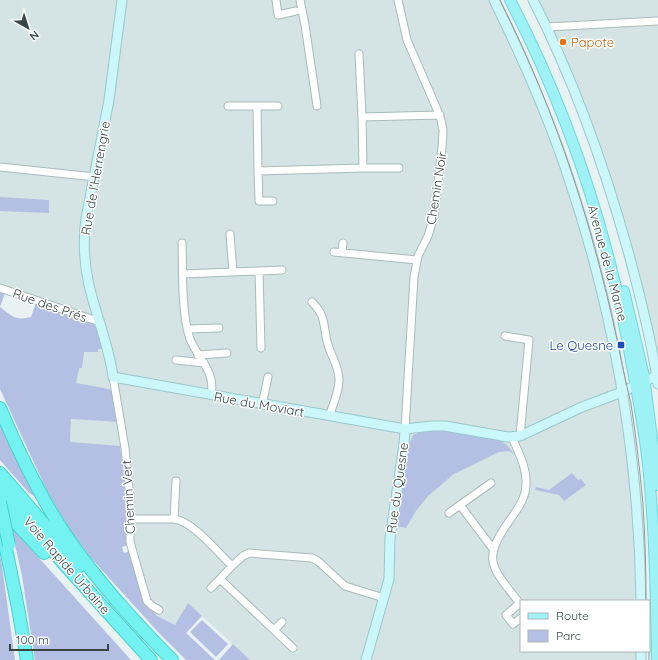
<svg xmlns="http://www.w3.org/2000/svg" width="658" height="660" viewBox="0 0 658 660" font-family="Quicksand,sans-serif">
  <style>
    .residential { fill: #d4e3e3 }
    .green { fill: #b4bfe4 }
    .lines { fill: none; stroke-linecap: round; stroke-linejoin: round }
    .street-casing { stroke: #a8baba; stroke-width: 9 }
    .secondary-casing { stroke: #99c8cc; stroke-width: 11 }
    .primary-casing { stroke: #6fd7da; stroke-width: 12 }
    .highway-casing { stroke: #44d1cc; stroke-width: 14 }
    .street { stroke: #fff; stroke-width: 7 }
    .secondary { stroke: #cbf6fa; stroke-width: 9 }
    .primary { stroke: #9ef2f6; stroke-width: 10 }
    .highway { stroke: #74f2f2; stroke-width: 12 }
    .tram { stroke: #969696; stroke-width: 1 }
    .highway-bridge-casing { stroke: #44d1cc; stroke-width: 14; stroke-linecap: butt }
    .highway-bridge { stroke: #74f2f2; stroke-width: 12 }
    .food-dot { fill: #e8710a; stroke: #fff; stroke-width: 1.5 }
    .transit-dot { fill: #1a4fb4; stroke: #fff; stroke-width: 1.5 }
    .labels { text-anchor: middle; stroke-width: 3; stroke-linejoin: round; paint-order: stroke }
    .food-label { font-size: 13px; fill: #c56008; stroke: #fff; text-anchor: start }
    .street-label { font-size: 13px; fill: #374645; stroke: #fff }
    .transit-label { font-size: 13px; fill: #164399; stroke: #fff; text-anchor: end }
  </style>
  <rect width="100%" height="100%" fill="#e8f2f3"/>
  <!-- residential -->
  <path class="residential" d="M0,0h491l33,68 46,122 53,195 18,216h-120v50h121v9h-392l-62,-57 -13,23 -18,-10 -14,-17 -15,-52 -2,-15 1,-24 -57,-66 1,-23 46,3 -44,-37 8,-38 16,-23 -97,-33z
    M538,0h120v367l-51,-196z"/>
  <!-- green -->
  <path class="green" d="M0,197l49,3v13l-49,-2z
    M0,291l5,2 -5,14c12,9 15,14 31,10l5,-14 61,21 6,25h-5v3h-14l-2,16h-3l-3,15 33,6 3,3 6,30 -47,-3 -1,23 50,4 7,62 -1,24 2,13 -6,2 2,6 6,-2 13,48 14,17 18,9 13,-22 14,13 -16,17 29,27h-29l-27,-27 -68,-75 -21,-28 -23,-39 -47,-102z
    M0,420l36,75 -2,1 -5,-3 -29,-33z
    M429,431h15l55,9 8,5 7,9 -5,-3 -10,1 -45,22 -26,22 -12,15 -10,17 -10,-2c3,-17 9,-81 18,-92z
    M572,473l6,7 3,-1 5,6 -22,16 -5,-6 -24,-5 1,-3 13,3z
    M11,527l120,133h-96l-13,-84z
    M0,555l2,11 13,94h-15z
    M202,620l26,24 -12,13 -26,-25z
    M233,644l17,16h-31z"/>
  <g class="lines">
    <!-- street casing -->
    <g class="street-casing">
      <path id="street" d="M276,0l2,15 18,-4
        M300,0l5,25 12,81
        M398,0l9,40 29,67 5,13 2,10 -1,18 -8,68 -6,20 -10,20 -4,21 -9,152
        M547,27l111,-6
        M359,54l3,63 78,-2
        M228,106h29l1,65
        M257,106h21
        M362,117l1,51h36
        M0,167l95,10
        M273,201h-14l-1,-30 105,-3
        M230,234l3,38
        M182,243c1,28 -1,70 8,96 8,20 26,32 21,56
        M334,252l83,8
        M342,252l1,-9
        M259,271l2,77
        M183,274l99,-4
        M0,288l100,34
        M312,302c16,16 10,26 17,46 4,11 10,20 10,32 0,12 -6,25 -10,36
        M187,329l32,-1
        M505,336l24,4 -9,96
        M198,355l29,-2
        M176,360l28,3
        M113,377l12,71 5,50v44l17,59 5,5 7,4
        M262,405l6,-28
        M512,437c6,15 15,30 14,47 0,13 -7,23 -14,33 -32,44 -21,49 9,88
        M176,481l-2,38c19,2 44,34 58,47l11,-10 6,-3 63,5 6,3 27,25 39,12
        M460,505l31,-22
        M449,513l11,-8 33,44
        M130,519h44
        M232,566l-12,13 73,69
        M211,588l9,-9
        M520,603l-14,12 7,9 8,-6
        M274,630l8,-8"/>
    </g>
    <!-- secondary casing -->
    <g class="secondary-casing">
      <path id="secondary" d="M122,0l-13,100 -23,118c-3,22 -2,45 3,67 7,31 20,60 24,92l292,52 27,-3h13l63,11 12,-1 62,-29 40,-15 36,-17
        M494,0c29,59 56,120 76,182 45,135 69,277 71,419
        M533,0c41,80 71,165 95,251 12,44 23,88 30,133
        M366,660l23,-81 1,-41 14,-94 1,-15
        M641,660v-9"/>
    </g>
    <!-- primary casing -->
    <g class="primary-casing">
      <path id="primary" d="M510,0c60,115 100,239 122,366 7,36 14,72 17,109 6,61 7,123 8,185
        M624,291l20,85 14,109"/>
    </g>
    <!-- highway casing -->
    <g class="highway-casing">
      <path id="highway" d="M0,408c19,45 40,89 67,129 31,45 67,84 105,123
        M0,473l80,93
        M0,488l64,76 87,96
        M0,506l44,47
        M3,534l15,74 9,52"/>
    </g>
    <!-- street -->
    <use href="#street" class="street"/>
    <!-- secondary -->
    <use href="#secondary" class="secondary"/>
    <!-- primary -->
    <use href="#primary" class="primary"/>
    <!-- highway -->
    <use href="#highway" class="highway"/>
    <!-- tram -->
    <path class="tram" d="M500,0c58,115 97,238 122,364 3,14 6,27 9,40 5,33 9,67 12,100 2,32 3,65 3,97
      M649,614v46"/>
    <!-- highway-bridge casing -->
    <g class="highway-bridge-casing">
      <path id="highway-bridge" d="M0,502l9,43"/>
    </g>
    <!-- highway-bridge -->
    <use href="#highway-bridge" class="highway-bridge"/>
  </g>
  <!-- markers -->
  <circle class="food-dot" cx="563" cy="42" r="4"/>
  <rect class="transit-dot" x="617" y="341" width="8" height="8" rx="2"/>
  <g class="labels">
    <!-- food labels -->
    <g class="food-label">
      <text x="571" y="47">Papote</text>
    </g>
    <!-- street labels -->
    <g class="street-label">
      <text transform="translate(95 178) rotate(-80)" y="5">Rue de l'Herrengrie</text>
      <text transform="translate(436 188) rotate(-81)" y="5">Chemin Noir</text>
      <text transform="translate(608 263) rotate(75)" y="5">Avenue de la Marne</text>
      <text transform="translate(50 305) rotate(19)" y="5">Rue des Prés</text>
      <text transform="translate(259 404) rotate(10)" y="5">Rue du Moviart</text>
      <text transform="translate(397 488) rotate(-82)" y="5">Rue du Quesne</text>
      <text transform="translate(128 497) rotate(-93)" y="5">Chemin Vert</text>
      <text transform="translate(67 565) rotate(49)" y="5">Voie Rapide Urbaine</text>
    </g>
    <!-- transit labels -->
    <g class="transit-label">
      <text x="613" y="350">Le Quesne</text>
    </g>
  </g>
  <!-- legend -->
  <rect x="520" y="600" width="130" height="52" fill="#ffffff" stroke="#afb5b5"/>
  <rect x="528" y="613" width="20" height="6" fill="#9ef2f6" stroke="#afb5b5"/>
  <text x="556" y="620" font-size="12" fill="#374645">Route</text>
  <rect x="528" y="630" width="20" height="12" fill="#b4bfe4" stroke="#afb5b5"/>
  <text x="556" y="640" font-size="12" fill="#374645">Parc</text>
  <!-- north arrow -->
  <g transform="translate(28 28) rotate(141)" stroke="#ffffff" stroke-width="3" paint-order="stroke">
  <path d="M0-3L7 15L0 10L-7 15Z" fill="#374645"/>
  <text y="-6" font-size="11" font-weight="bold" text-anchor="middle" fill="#374645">N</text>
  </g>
  <!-- scale -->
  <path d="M10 644v6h98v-6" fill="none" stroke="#374645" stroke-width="2"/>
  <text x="16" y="644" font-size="12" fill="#374645" stroke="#ffffff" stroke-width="3" paint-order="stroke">100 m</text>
</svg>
